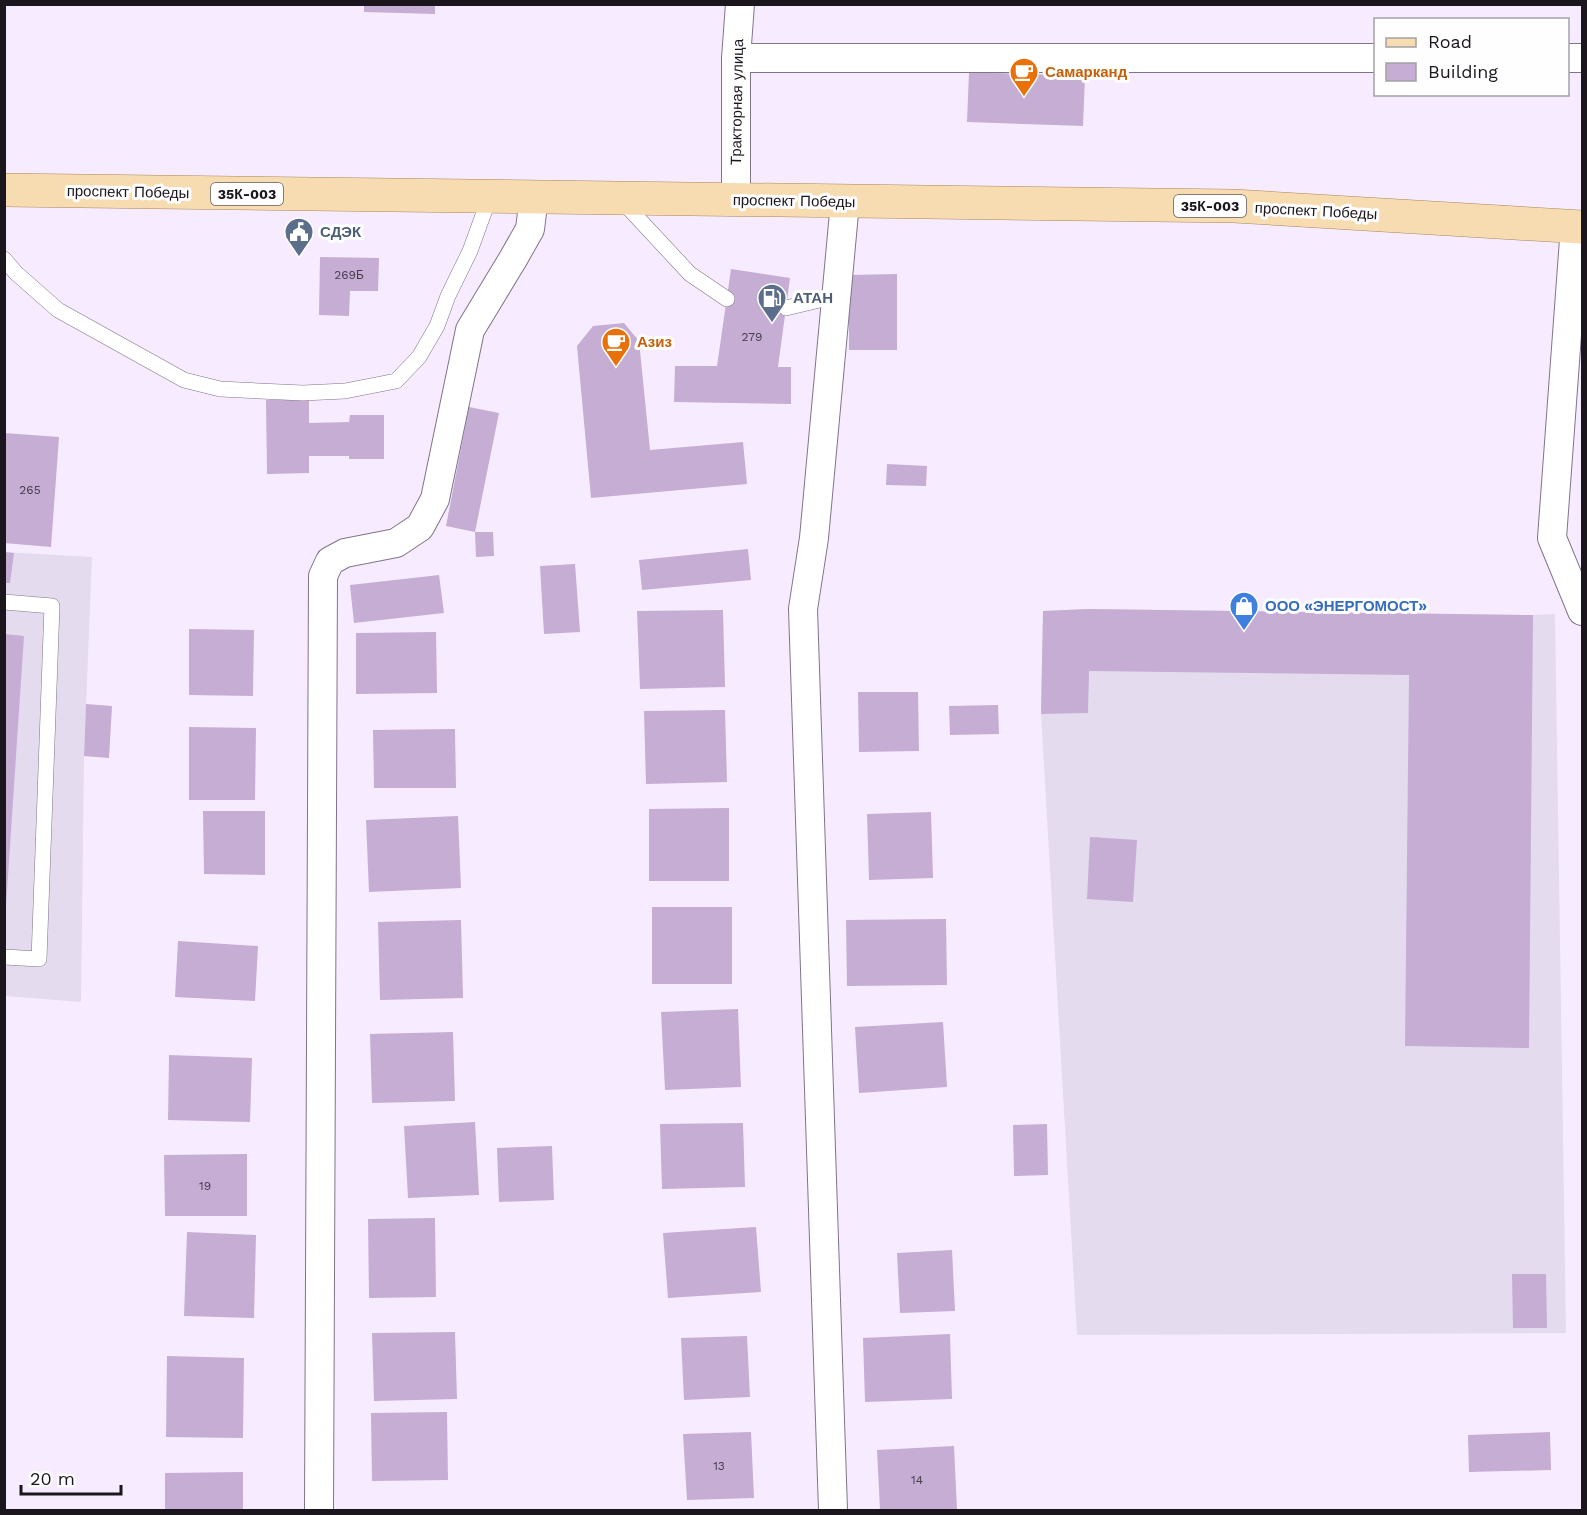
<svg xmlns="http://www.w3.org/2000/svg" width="1587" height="1515" viewBox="0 0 1587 1515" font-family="'Work Sans',sans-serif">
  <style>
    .industrial { fill: #e4dbef }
    .building { fill: #c5add4 }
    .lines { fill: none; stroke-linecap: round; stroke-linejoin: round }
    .service-casing { stroke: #807488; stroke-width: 16 }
    .minor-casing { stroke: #807488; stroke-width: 30 }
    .primary-casing { stroke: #a7875c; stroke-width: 34 }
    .service { stroke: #fff; stroke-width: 15 }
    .minor { stroke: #fff; stroke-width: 28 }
    .primary { stroke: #f8dcb1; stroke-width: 33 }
    .labels { text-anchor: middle; stroke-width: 6; stroke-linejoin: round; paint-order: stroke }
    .number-label { font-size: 12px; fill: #463c4c }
    .shield { fill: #fefefe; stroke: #5f5c61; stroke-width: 1.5 }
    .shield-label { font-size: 14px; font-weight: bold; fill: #1b161e }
    .food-label { font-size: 15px; font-weight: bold; fill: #c56008; stroke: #fefefe; text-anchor: start }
    .street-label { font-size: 15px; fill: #1b161e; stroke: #fefefe }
    .service-label { font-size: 15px; font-weight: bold; fill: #4e5e75; stroke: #fefefe; text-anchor: start }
    .shop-label { font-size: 15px; font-weight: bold; fill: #366cbe; stroke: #fefefe; text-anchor: start }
  </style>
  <rect width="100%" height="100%" fill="#f7ecff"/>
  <!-- industrial -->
  <path class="industrial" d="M4,552l88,5 -8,199 -3,246 -76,-6z
    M1089,609l444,6 22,-1 11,719 -489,2 -36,-621 2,-103z"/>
  <!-- building -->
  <path class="building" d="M364,4h71v10l-71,-2z
    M969,72l116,4 -2,50 -116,-4z
    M320,257l59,1 -1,33h-28l-1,25 -30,-1z
    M731,269l59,9 -12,89h13v37l-117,-2 1,-36h42z
    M897,274v76h-48v-75z
    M624,323l15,18 11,109 93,-8 4,42 -156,14 -14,-152 16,-20z
    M309,399v24l40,-1 1,-7h34v44h-35v-3h-40v17l-42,1 -1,-74z
    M469,407l30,6 -24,119h18l1,24 -18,1 -1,-25 -29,-6z
    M4,433l55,4 -8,110 -47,-4z
    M887,464l40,2 -1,20 -40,-1z
    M748,549l3,31 -109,10 -3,-30z
    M4,552l10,1 -4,30h-6z
    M575,564l5,68 -36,2 -4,-68z
    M439,575l5,38 -90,10 -4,-38z
    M1089,609l444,6 -4,433 -124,-2 4,-371 -320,-4 -1,42 -47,1 2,-103z
    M723,610l2,77 -85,2 -3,-78z
    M189,629l65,1 -1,66 -64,-1z
    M436,632l1,61 -81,1v-61z
    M4,634l20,2 -18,270h-2z
    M858,692h60l1,59 -60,1z
    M86,704l26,2 -3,52 -25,-2z
    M998,705l1,29 -49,1 -1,-29z
    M725,710l2,72 -81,2 -2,-73z
    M189,727l67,1 -1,72h-66z
    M455,729l1,59h-82l-1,-58z
    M729,808v73h-80v-72z
    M203,811h62v64l-61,-1z
    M931,812l2,66 -64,2 -2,-66z
    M458,816l3,72 -92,4 -3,-72z
    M1090,837l47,3 -4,62 -46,-3z
    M652,907h80v77h-80z
    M946,919l1,66 -100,1 -1,-66z
    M461,920l2,78 -83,2 -2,-78z
    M178,941l80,5 -3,55 -80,-4z
    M738,1009l3,78 -76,3 -4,-78z
    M943,1022l4,65 -88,6 -4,-66z
    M453,1032l2,69 -83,2 -2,-69z
    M169,1055l83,3 -2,64 -82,-2z
    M475,1122l4,73 -71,3 -4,-72z
    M743,1123l2,64 -83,2 -2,-65z
    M1047,1124l1,51 -34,1 -1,-51z
    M552,1146l2,54 -55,2 -2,-54z
    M247,1154v62h-82l-1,-61z
    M435,1218l1,79 -67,1 -1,-79z
    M756,1227l5,65 -93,6 -5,-65z
    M187,1232l69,3 -2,83 -70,-2z
    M952,1250l3,61 -55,2 -3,-60z
    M1512,1274h34l1,54h-34z
    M455,1332l2,67 -83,2 -2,-68z
    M950,1334l2,65 -87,3 -2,-64z
    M747,1336l3,61 -66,3 -3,-62z
    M167,1356l77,2 -1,80 -77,-1z
    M447,1412l1,68 -76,1 -1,-68z
    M751,1432l3,66 -67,2 -4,-66z
    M1550,1432l1,38 -82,2 -1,-37z
    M954,1446l3,64h-77l-3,-60z
    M243,1472v38h-78v-37z"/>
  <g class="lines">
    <!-- service casing -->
    <g class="service-casing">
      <path id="service" d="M622,201l68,73 37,25
        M4,259l12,14 42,37 126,70 36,9 83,4 42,-2 51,-10 23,-24 18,-31 11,-30 22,-45 20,-55
        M786,308l50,-12
        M4,602l48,4 -13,353 -35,-2"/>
    </g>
    <!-- minor casing -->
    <g class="minor-casing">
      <path id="minor" d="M736,58h640
        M1568,58h14
        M736,200v-142l4,-54
        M1575,226l-23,312 30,73
        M319,1510l4,-934 7,-15 15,-8 51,-10 24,-16 15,-28 35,-169 43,-71 17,-30 4,-32
        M833,1510l-30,-901 11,-71 31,-336"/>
    </g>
    <!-- primary casing -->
    <g class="primary-casing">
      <path id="primary" d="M4,190l1230,16 348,21"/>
    </g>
    <!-- service -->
    <use href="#service" class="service"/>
    <!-- minor -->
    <use href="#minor" class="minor"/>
    <!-- primary -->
    <use href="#primary" class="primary"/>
  </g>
  <!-- icons -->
  <defs>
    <g id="cafe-pin" transform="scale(1.5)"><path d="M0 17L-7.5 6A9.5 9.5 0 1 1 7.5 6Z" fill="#e8710a" stroke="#fefefe"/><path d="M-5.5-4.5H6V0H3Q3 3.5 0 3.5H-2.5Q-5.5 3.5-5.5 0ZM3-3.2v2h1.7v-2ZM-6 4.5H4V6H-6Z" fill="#fff"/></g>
    <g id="civic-pin" transform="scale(1.5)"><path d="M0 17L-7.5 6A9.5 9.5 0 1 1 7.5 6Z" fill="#5c6f8a" stroke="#fefefe"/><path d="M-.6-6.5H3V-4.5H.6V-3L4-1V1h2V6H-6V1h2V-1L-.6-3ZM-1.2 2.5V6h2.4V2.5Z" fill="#fff"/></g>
    <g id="fuel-pin" transform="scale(1.5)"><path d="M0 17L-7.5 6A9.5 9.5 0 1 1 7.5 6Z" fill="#5c6f8a" stroke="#fefefe"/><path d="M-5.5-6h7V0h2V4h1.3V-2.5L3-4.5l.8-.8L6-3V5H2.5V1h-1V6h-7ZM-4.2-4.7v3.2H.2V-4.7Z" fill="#fff"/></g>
    <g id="shop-pin" transform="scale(1.5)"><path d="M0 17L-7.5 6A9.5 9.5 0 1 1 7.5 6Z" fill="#3f7fe0" stroke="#fefefe"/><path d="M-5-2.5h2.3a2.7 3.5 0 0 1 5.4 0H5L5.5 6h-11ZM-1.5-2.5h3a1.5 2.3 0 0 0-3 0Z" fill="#fff"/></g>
  </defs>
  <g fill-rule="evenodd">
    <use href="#cafe-pin" x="1024" y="72"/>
    <use href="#civic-pin" x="299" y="232"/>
    <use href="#fuel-pin" x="772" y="298"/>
    <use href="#cafe-pin" x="616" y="342"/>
    <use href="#shop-pin" x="1244" y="606"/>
  </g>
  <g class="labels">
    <!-- number labels -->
    <g class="number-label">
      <text x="349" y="279">269Б</text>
      <text x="752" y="341">279</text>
      <text x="30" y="494">265</text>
      <text x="205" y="1190">19</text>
      <text x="719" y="1470">13</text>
      <text x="917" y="1484">14</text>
    </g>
    <!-- shield labels -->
    <g class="shield">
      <rect x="211" y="183" width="72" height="22" rx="4.5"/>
      <rect x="1174" y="195" width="72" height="22" rx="4.5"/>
    </g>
    <g class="shield-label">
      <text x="247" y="199">35К-003</text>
      <text x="1210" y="211">35К-003</text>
    </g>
    <!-- food labels -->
    <g class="food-label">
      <text x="1045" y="77">Самарканд</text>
      <text x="637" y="347">Азиз</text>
    </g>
    <!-- street labels -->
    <g class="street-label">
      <text transform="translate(737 102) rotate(-89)" y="5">Тракторная улица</text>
      <text transform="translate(128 192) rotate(1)" y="5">проспект Победы</text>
      <text transform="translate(794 201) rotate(1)" y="5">проспект Победы</text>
      <text transform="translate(1316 211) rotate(3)" y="5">проспект Победы</text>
    </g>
    <!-- service labels -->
    <g class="service-label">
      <text x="320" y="237">СДЭК</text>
      <text x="793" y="303">АТАН</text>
    </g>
    <!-- shop labels -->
    <g class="shop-label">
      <text x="1265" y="611">ООО «ЭНЕРГОМОСТ»</text>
    </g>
  </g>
  <!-- border -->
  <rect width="1587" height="1515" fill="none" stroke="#1b161e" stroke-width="12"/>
  <!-- legend -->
  <rect x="1374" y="18" width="195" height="78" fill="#fefefe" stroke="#a3a1a4" stroke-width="1.5"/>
  <rect x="1386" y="38" width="30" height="9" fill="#f8dcb1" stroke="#a3a1a4" stroke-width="1.5"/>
  <text x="1428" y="48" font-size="18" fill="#1b161e">Road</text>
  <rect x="1386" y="63" width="30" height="18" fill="#c5add4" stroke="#a3a1a4" stroke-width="1.5"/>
  <text x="1428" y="78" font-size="18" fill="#1b161e">Building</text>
  <!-- scale -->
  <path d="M21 1485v9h100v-9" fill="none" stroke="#1b161e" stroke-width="3"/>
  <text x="30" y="1485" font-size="18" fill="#1b161e" stroke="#fefefe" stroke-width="4.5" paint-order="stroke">20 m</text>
</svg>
